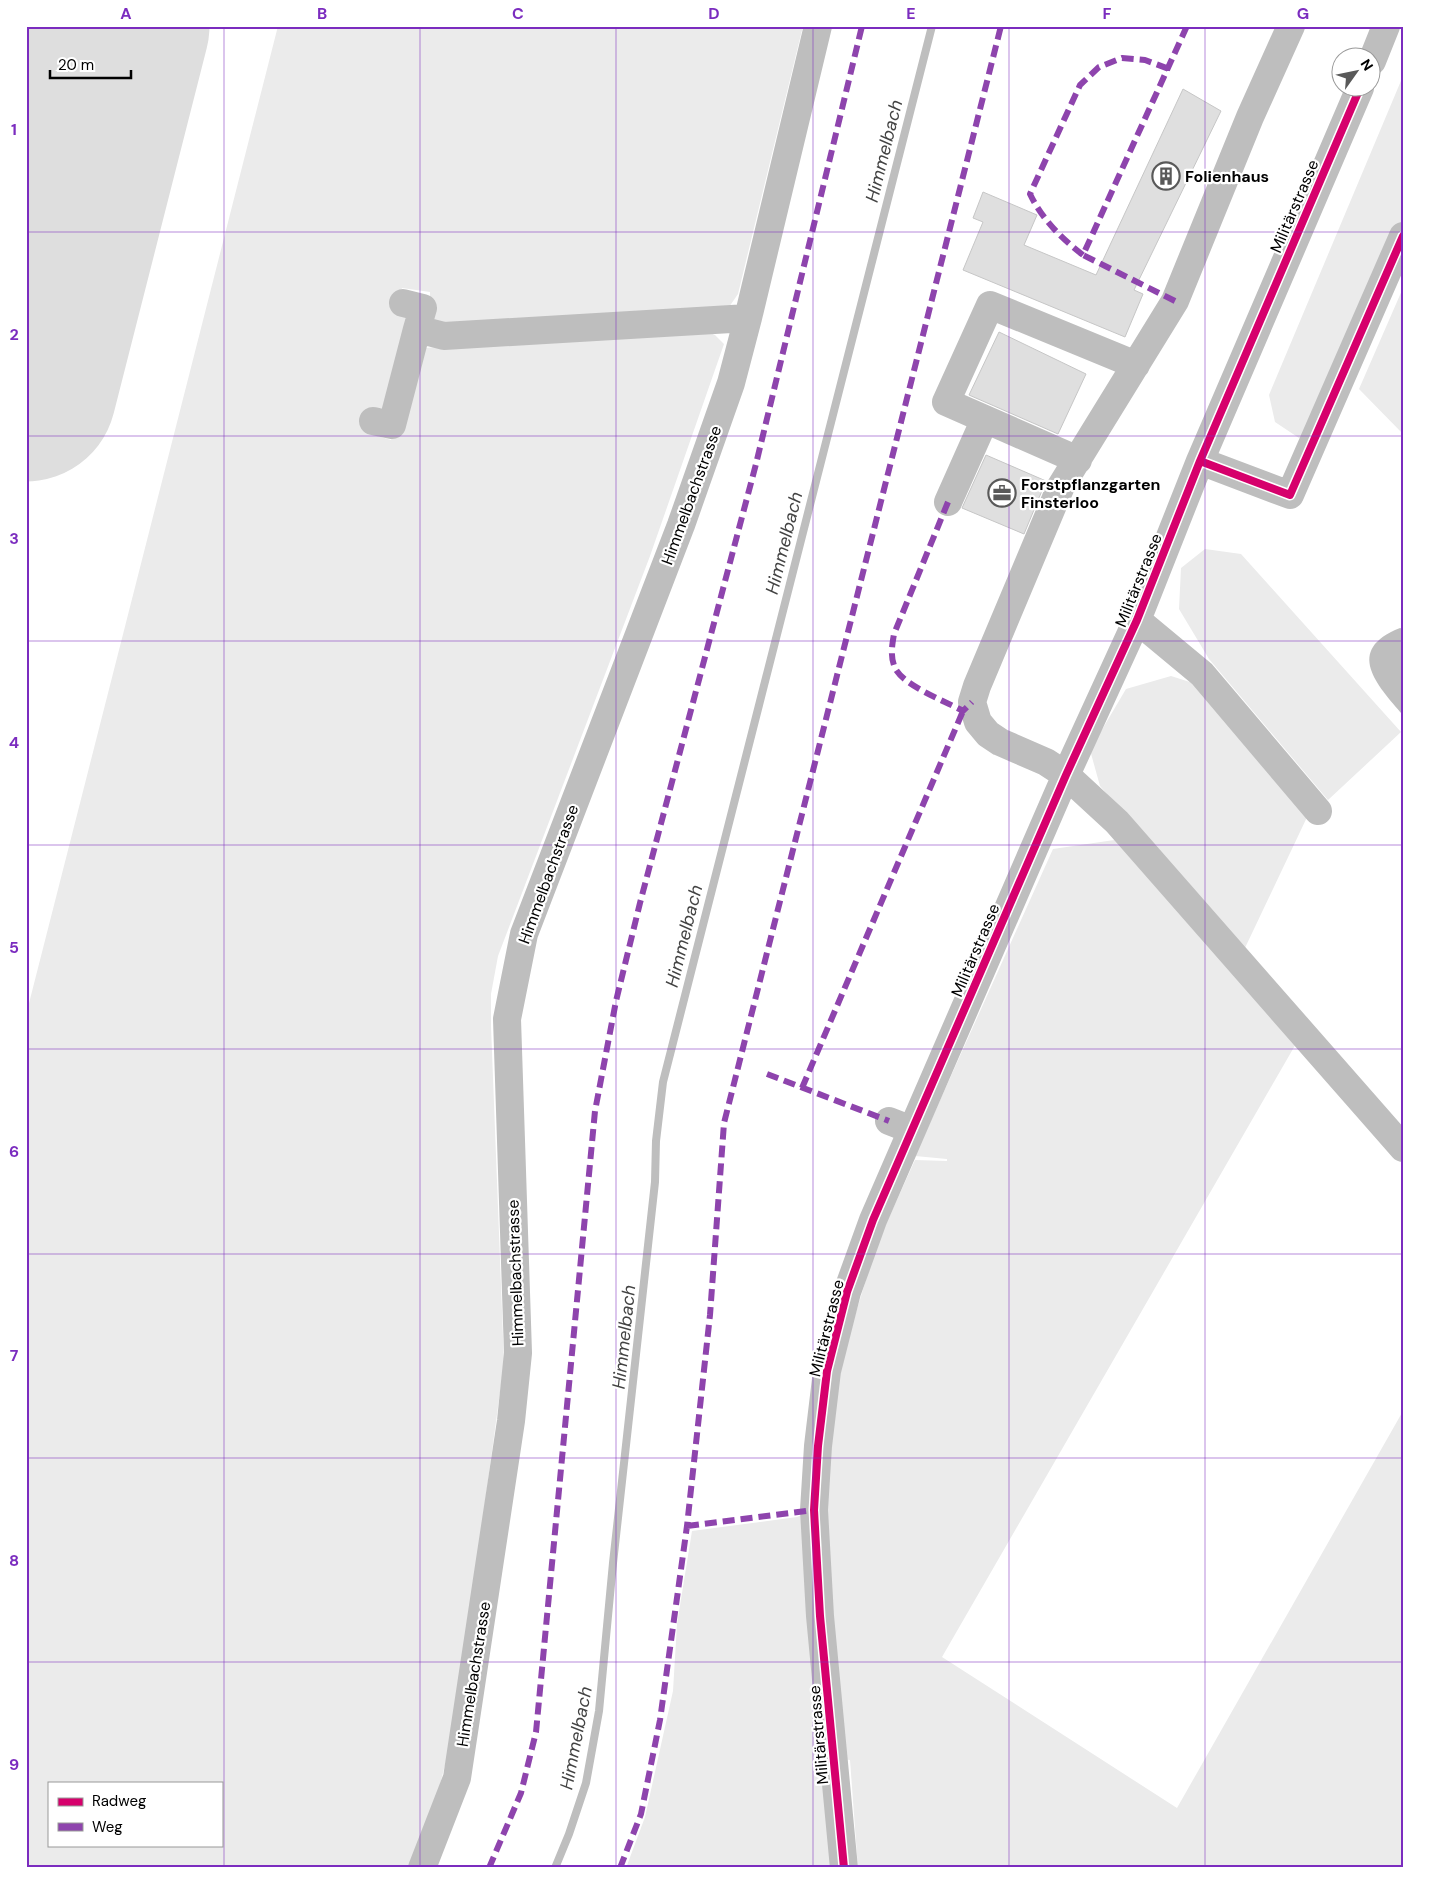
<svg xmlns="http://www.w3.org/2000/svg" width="1429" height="1894" viewBox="0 0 1429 1894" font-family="'DM Sans',sans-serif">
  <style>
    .green { fill: #ebebeb; fill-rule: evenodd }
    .water { fill: #bebebe }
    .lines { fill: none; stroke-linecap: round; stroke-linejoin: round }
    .stream { stroke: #bebebe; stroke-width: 8 }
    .runway { stroke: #dedede; stroke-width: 181 }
    .building { fill: #dfdfdf; stroke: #c6c6c6 }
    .minor { stroke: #bebebe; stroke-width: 28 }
    .quiet { stroke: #8e44ad; stroke-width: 6; stroke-dasharray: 12 6; stroke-linecap: butt }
    .cycleway-casing { stroke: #fff; stroke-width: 11 }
    .cycleway { stroke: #d6006c; stroke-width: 8 }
    .grid { fill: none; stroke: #7b2cbf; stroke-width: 1; stroke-opacity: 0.55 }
    .labels { text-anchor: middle; stroke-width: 4.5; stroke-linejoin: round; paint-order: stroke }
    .poi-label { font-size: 16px; font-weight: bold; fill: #000; stroke: #fff; text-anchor: start }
    .street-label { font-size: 16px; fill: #000; stroke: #fff }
    .water-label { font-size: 18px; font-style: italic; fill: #434343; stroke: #fff }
    .neatline { fill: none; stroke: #7b2cbf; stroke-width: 2 }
    .grid-label { font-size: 16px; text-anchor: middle; font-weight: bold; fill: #7b2cbf }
  </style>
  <rect width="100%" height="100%" fill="#fff"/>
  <!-- green -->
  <path class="green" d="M278,26h525l-65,268 -11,16 -292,13 -5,-10v-21l-28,-4 -8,23 18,6 -24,91h-13l-11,24 27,8 33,-92 273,-20 18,7 9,9 -74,212 -152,400 -7,38v32l13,337 -50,367 -19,74 -24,64h-385v-853zM49,1783h172v62h-172z
    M1403,76v172l-77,183 -27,7 -24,-16 -6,-27z
    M1403,288v146l-44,-45z
    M1205,549l36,5 160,178 -73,68 -119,-141 -30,-50 2,-41z
    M1171,676l25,8 113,129 -65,137 -144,-164 -10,-36 36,-61z
    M1121,839l176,203 -355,615 235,151 226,-397v457h-545l-8,-108 -27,-3 8,111h-205l19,-51 28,-126 4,-67 15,-93 105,-14 17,-7 24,-139 39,-127 38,-84 32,1v-2l-32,-3 138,-307z"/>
  <!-- water -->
  <path class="water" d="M1400,628l3,1v86c-26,-30 -59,-65 -3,-87z"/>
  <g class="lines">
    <!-- stream -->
    <path class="stream" d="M555,1868l14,-34 17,-51 13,-72 14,-148 42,-381 1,-41 7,-59 269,-1056"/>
    <!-- runway -->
    <path class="runway" d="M26,391l93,-365"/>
  </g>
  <!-- building -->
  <path class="building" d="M1183,89l38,22 -87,179 9,4 -18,43 -162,-67 20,-48 -10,-4 10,-26 54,23 -13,30 72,30z
    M999,332l87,42 -28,60 -89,-39z
    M986,455l60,26 -22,53 -62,-26z"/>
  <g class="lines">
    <!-- minor -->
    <path class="minor" d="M1291,26l-41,91 -75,184 -114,185 -84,200 -5,16 6,20 10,12 12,8 46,20 20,13 51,47 286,326
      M1372,61l14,-35
      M403,303l20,5 -6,21 27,7 304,-18
      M373,421l19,4 25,-96
      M1078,460l-132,-58 44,-97 146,60
      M1200,461l90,34 113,-259
      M948,502l37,-83
      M1137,620l65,54 116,137
      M889,1121l23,9
      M422,1868l35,-90 54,-357 7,-68 -11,-334 17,-85 157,-409 50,-142 17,-65 70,-292
      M844,1868l-24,-252 -6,-106 4,-64 9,-75 20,-79 26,-72 193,-445 71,-155 63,-159 160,-373"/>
    <!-- quiet -->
    <path class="quiet" d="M1083,255c-22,-17 -41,-36 -53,-61l50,-109 19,-18 23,-9 23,2 24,9
      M1175,301l-92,-46 104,-229
      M948,502l-54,132c-2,12 -4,22 1,34 9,18 50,33 68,43l9,-9
      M767,1074l122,47
      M802,1088l161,-377
      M687,1526l127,-16
      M489,1868l32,-75 15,-61 59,-621 21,-110 24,-98 116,-439 106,-438
      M620,1868l21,-54 19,-94 27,-194 23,-211 14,-192 277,-1097"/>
    <!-- cycleway casing -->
    <g class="cycleway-casing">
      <path id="cycleway" d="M1200,461l90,34 113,-259
        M844,1868l-24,-252 -6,-106 4,-64 9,-75 20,-79 26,-72 193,-445 71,-155 63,-159 160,-373"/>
    </g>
    <!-- cycleway -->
    <use href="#cycleway" class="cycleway"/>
  </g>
  <!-- grid -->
  <path class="grid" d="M224,26v1842M420,26v1842M616,26v1842M813,26v1842M1009,26v1842M1205,26v1842M26,232h1377M26,436h1377M26,641h1377M26,845h1377M26,1049h1377M26,1254h1377M26,1458h1377M26,1662h1377"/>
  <!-- icons -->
  <defs>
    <g id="building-ring" transform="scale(1.4375)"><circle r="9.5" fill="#fff" stroke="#595959" stroke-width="1.5"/><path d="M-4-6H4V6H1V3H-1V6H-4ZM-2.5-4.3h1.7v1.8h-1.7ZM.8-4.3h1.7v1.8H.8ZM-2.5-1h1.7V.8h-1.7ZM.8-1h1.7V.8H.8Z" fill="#595959"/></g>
    <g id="office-ring" transform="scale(1.4375)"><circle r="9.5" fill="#fff" stroke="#595959" stroke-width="1.5"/><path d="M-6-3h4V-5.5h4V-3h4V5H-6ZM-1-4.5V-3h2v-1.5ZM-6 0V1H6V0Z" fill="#595959"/></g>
  </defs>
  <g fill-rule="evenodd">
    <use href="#building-ring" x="1166" y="176"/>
    <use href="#office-ring" x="1002" y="493"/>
  </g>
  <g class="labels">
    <!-- poi labels -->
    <g class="poi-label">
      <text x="1185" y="182">Folienhaus</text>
      <text x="1021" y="490">Forstpflanzgarten<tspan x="1021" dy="18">Finsterloo</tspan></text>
    </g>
    <!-- street labels -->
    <g class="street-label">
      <text transform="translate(1294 206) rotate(-67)" y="6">Militärstrasse</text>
      <text transform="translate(691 495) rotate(-70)" y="6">Himmelbachstrasse</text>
      <text transform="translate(1138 580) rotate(-68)" y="6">Militärstrasse</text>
      <text transform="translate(548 874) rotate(-70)" y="6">Himmelbachstrasse</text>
      <text transform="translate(975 950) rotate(-67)" y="6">Militärstrasse</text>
      <text transform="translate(515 1273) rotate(-92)" y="6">Himmelbachstrasse</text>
      <text transform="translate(826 1328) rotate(-76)" y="6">Militärstrasse</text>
      <text transform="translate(473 1674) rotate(-81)" y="6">Himmelbachstrasse</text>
      <text transform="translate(818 1735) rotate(-95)" y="6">Militärstrasse</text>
    </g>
    <!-- water labels -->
    <g class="water-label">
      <text transform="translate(884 151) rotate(-76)" y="6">Himmelbach</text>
      <text transform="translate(784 543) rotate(-76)" y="6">Himmelbach</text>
      <text transform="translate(684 936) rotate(-76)" y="6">Himmelbach</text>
      <text transform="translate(624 1337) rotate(-84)" y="6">Himmelbach</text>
      <text transform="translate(576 1738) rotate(-79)" y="6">Himmelbach</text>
    </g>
  </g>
  <!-- border -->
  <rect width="1429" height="1894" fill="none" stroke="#ffffff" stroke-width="55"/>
  <!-- legend -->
  <rect x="48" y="1782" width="175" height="65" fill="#ffffff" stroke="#999999"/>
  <rect x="58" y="1798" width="25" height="8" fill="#d6006c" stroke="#999999"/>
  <text x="92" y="1806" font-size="15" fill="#000000">Radweg</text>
  <rect x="58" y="1823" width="25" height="8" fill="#8e44ad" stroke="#999999"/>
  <text x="92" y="1832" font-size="15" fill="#000000">Weg</text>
  <!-- north arrow -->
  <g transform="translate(1356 72) rotate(57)"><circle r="24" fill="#ffffff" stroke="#999999"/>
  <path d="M0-4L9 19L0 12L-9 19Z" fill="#595959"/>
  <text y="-8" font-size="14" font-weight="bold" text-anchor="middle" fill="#000000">N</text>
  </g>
  <!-- scale -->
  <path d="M50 70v8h81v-8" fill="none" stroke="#000000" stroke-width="2.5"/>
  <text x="58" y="70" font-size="15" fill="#000000" stroke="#ffffff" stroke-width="4" paint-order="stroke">20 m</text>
  <rect x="28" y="28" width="1374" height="1838" class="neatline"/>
  <g class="grid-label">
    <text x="126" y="19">A</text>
    <text x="322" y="19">B</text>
    <text x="518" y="19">C</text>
    <text x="714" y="19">D</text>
    <text x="911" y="19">E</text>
    <text x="1107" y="19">F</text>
    <text x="1303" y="19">G</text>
    <text x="14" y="135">1</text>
    <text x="14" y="340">2</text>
    <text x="14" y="544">3</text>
    <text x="14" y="748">4</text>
    <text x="14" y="953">5</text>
    <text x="14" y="1157">6</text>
    <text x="14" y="1361">7</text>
    <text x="14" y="1566">8</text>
    <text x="14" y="1770">9</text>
  </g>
</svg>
